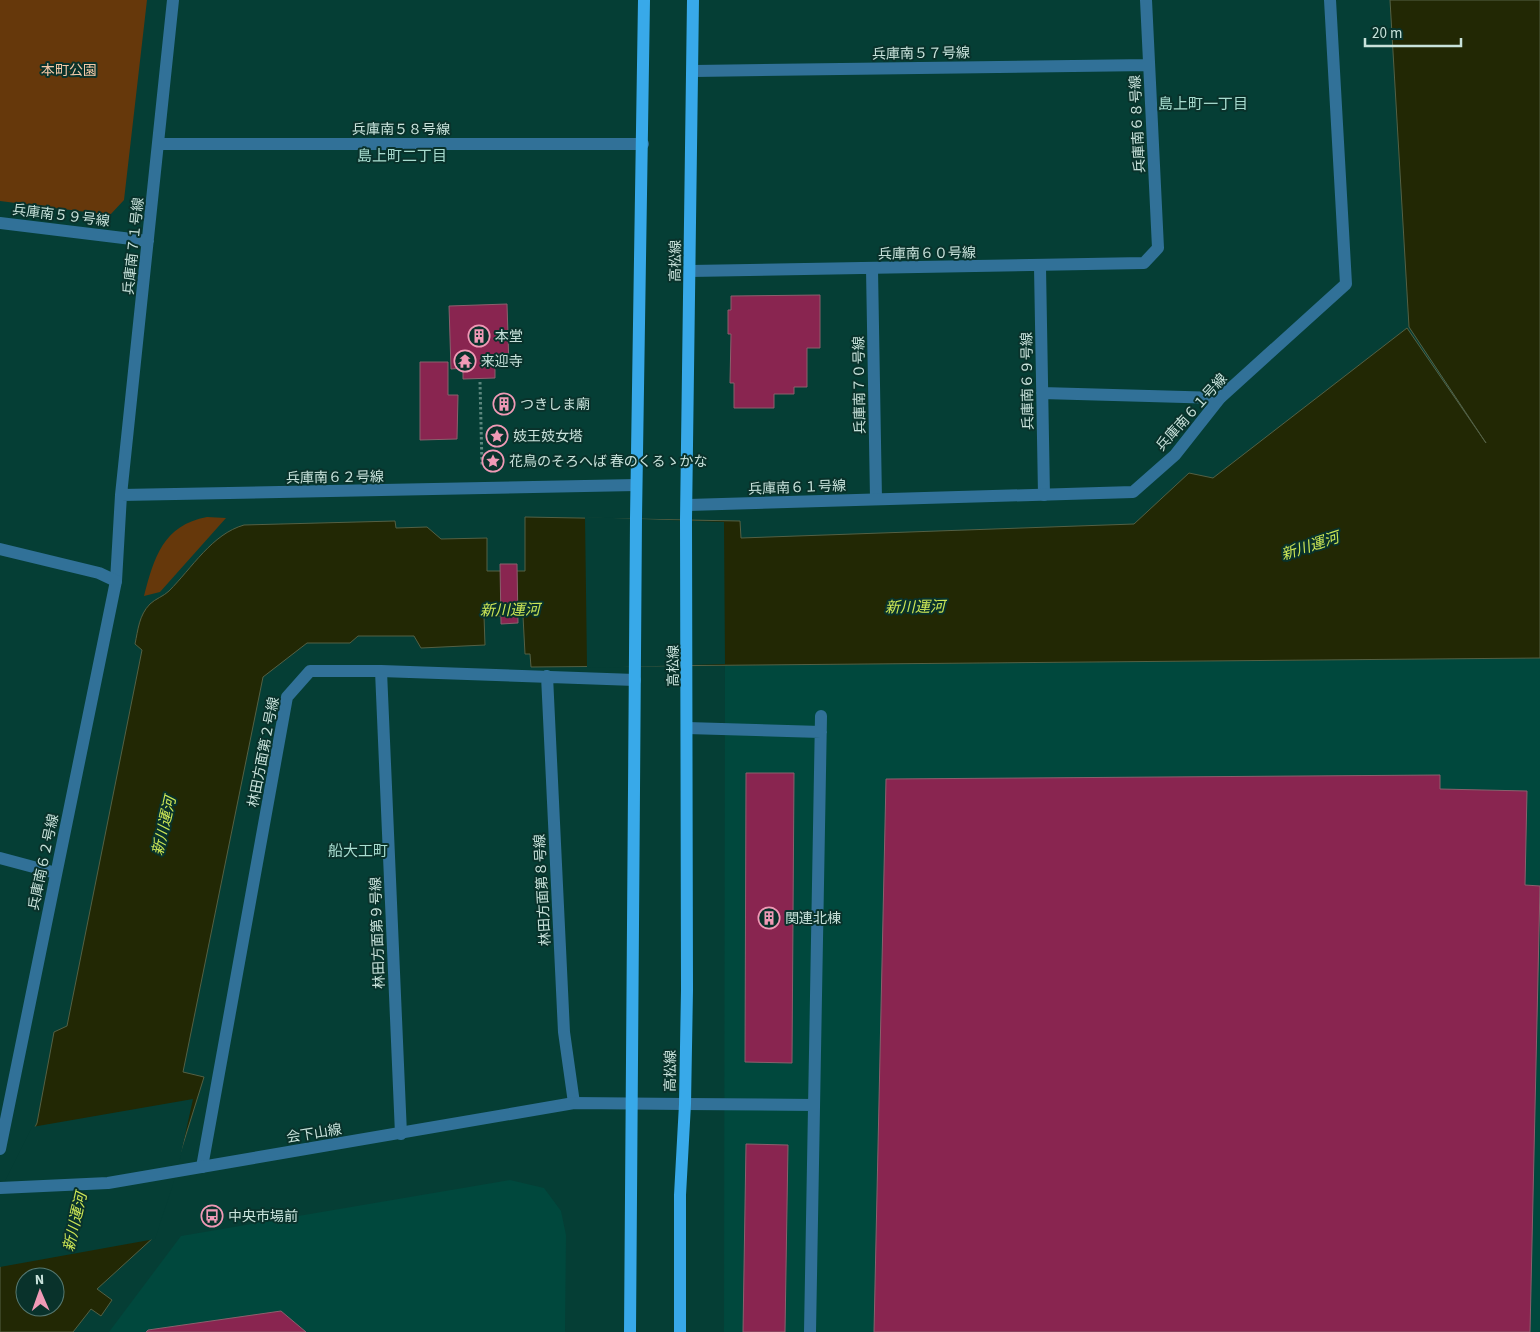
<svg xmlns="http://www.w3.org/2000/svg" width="1540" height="1332" viewBox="0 0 1540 1332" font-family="'Source Sans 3','Noto Sans JP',sans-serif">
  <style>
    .built { fill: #00483d }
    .green { fill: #66380b }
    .water { fill: #222804; stroke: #546044; fill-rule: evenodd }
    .pier { fill: #053e35 }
    .building { fill: #892550; stroke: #8a606d }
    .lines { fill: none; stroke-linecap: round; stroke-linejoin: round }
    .path { stroke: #5c877f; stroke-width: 3; stroke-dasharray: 2.5 2.5; stroke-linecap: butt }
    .service { stroke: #317198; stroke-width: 12 }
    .minor { stroke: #317198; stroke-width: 12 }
    .tertiary { stroke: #317198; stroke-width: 12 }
    .primary { stroke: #38a9e9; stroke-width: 12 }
    .labels { text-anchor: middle; stroke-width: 4; stroke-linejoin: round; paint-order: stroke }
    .street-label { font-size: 14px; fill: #c8e2db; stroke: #09322b }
    .park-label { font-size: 14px; fill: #f5c9a7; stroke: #09322b }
    .poi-label { font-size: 14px; fill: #c8e2db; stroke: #09322b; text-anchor: start }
    .neighbourhood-label { font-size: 15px; fill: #a8ddd0; stroke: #09322b }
    .water-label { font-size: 15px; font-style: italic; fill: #cde756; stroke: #09322b }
  </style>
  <rect width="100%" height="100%" fill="#053e35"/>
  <!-- built -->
  <path class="built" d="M1540,658v674h-816l1,-668z
    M510,1180l34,8 17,23 5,24 -1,97h-456l72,-96z"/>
  <!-- green -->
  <path class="green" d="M0,0h147l-23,200 -14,15 -110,-14z
    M207,517l19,1 -66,74 -16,4c10,-38 19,-71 63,-79z"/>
  <!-- water -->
  <path class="water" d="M1390,0h150v658l-1009,9 -1,-13h-5l-2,-38h-39l1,29 -64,3 -7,-12h-56l-8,7h-43l-44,34 -80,395 21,5 -50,160 -57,52 15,11 -11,16 -10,-7 -18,23h-73v-135l37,-74 17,-91 13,-6 75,-376 -7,-6c3,-14 4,-29 15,-40 5,-5 14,-8 19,-13 23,-23 43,-57 75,-66l151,-4 1,7 31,-1 14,12 46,-1v33h38v-54l215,4 1,17 393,-14 55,-51 24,5 194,-150 79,115 -77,-116zM25,1277h30v30h-30z"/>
  <!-- pier -->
  <path class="pier" d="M585,517l139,5 1,142 -138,4z
    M193,1099l-16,73 -22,67 -155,28v-76l32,-64z"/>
  <!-- building -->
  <path class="building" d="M820,295v53h-13v39h-13v7h-20v14h-40v-25h-4l1,-49h-3v-24h3v-14z
    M507,304l2,63h-14v11l-32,1v-11l-12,1 -2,-63z
    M420,362h28v33h10l-1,44 -37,1z
    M499,399h10v10l-10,1z
    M500,564h17l1,59 -17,1z
    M746,773h48l-2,290 -47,-1z
    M1440,775v14l87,2 -2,94 15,1 -10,446h-656l12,-553z
    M746,1144l42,1 -3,187h-42z
    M281,1311l25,21h-160l2,-2z"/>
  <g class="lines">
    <!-- path -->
    <path class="path" d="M480,382l2,84"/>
    <!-- service -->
    <path class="service" d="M687,728l134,4
      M685,1104l129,1
      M810,1332l11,-616"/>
    <!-- minor -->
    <path class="minor" d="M694,71l455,-6
      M159,144h484
      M0,223l148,18
      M1040,267l4,228
      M872,269l4,230
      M690,271l454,-8 14,-15 -12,-248
      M1042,393l178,5
      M121,495l52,-495
      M116,581l5,-86 515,-10
      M381,671l20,463
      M547,676l17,356 10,71
      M0,858l56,15
      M202,1167l85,-470 23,-26h71l254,9"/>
    <!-- tertiary -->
    <path class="tertiary" d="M688,505l445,-13 42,-37 45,-57 126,-114 -16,-284
      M0,549l99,24 17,8 -116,568
      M0,1188l108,-5 466,-80 111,1"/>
    <!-- primary -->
    <path class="primary" d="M630,1332l6,-814 8,-518
      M680,1332v-137l5,-91 2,-114 -1,-470 7,-520"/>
  </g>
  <!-- icons -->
  <defs>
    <g id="building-ring" transform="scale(1.125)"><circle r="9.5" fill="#09322b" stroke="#f09ab6" stroke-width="1.5"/><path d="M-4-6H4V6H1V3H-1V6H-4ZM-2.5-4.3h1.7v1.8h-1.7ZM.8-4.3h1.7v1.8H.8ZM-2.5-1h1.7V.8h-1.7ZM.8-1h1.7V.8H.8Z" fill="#f09ab6"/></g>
    <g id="temple-ring" transform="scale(1.125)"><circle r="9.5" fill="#09322b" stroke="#f09ab6" stroke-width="1.5"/><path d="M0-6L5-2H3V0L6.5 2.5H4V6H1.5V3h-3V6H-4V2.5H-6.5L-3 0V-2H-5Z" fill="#f09ab6"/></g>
    <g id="sight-ring" transform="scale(1.125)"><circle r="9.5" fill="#09322b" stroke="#f09ab6" stroke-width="1.5"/><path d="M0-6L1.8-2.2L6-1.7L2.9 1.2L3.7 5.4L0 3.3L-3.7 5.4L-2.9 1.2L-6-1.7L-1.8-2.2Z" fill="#f09ab6"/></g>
    <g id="bus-ring" transform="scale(1.125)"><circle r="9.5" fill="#09322b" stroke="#f09ab6" stroke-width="1.5"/><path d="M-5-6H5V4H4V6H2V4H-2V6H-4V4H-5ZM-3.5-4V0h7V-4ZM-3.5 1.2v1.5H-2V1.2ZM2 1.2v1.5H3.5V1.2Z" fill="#f09ab6"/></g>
  </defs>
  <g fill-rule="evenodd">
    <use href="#building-ring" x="479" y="336"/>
    <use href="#temple-ring" x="465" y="361"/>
    <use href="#building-ring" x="504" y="404"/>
    <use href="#sight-ring" x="497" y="436"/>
    <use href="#sight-ring" x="493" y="461"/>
    <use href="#building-ring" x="769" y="918"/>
    <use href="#bus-ring" x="212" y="1216"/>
  </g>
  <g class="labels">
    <!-- street labels -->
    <g class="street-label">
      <text transform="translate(921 53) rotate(-1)" y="5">兵庫南５７号線</text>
      <text transform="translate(1137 124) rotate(-93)" y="5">兵庫南６８号線</text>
      <text x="401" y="134">兵庫南５８号線</text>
      <text transform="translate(61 215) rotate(7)" y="5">兵庫南５９号線</text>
      <text transform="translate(133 246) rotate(-84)" y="5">兵庫南７１号線</text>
      <text transform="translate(927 253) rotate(-1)" y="5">兵庫南６０号線</text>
      <text transform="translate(675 261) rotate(-89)" y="5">高松線</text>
      <text transform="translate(1027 381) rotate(-91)" y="5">兵庫南６９号線</text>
      <text transform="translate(859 385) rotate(-91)" y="5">兵庫南７０号線</text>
      <text transform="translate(1191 412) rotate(-48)" y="5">兵庫南６１号線</text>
      <text transform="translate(335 477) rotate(-1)" y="5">兵庫南６２号線</text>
      <text transform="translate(797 487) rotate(-2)" y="5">兵庫南６１号線</text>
      <text transform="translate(673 666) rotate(-90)" y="5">高松線</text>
      <text transform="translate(263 752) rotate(-79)" y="5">林田方面第２号線</text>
      <text transform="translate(43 862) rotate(-78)" y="5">兵庫南６２号線</text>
      <text transform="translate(542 890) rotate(-93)" y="5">林田方面第８号線</text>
      <text transform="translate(377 933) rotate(-92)" y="5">林田方面第９号線</text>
      <text transform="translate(670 1071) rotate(-89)" y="5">高松線</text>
      <text transform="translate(314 1133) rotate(-9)" y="5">会下山線</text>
    </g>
    <!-- park labels -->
    <g class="park-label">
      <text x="69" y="75">本町公園</text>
    </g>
    <!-- poi labels -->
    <g class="poi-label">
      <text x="495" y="341">本堂</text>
      <text x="481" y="366">来迎寺</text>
      <text x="520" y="409">つきしま廟</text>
      <text x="513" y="441">妓王妓女塔</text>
      <text x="509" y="466">花鳥のそろへば 春のくるゝかな</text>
      <text x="785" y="923">関連北棟</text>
      <text x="228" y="1221">中央市場前</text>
    </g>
    <!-- neighbourhood labels -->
    <g class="neighbourhood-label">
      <text x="1203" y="109">島上町一丁目</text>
      <text x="402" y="161">島上町二丁目</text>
      <text x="358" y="856">船大工町</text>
    </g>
    <!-- water labels -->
    <g class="water-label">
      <text transform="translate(1310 546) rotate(-18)" y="5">新川運河</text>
      <text transform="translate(915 607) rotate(-1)" y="5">新川運河</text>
      <text transform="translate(510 610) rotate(-1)" y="5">新川運河</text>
      <text transform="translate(164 826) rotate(-77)" y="5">新川運河</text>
      <text transform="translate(75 1222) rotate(-77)" y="5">新川運河</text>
    </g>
  </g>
  <!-- north arrow -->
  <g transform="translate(40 1292) rotate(358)"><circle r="24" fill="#09322b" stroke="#557871"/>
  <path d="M0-4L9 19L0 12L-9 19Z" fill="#f09ab6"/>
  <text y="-8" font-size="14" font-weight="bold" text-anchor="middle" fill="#c8e2db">N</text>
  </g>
  <!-- scale -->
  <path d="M1365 38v8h96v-8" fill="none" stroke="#c8e2db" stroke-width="2.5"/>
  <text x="1372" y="38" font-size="15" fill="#c8e2db" stroke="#09322b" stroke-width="4" paint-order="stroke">20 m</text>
</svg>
